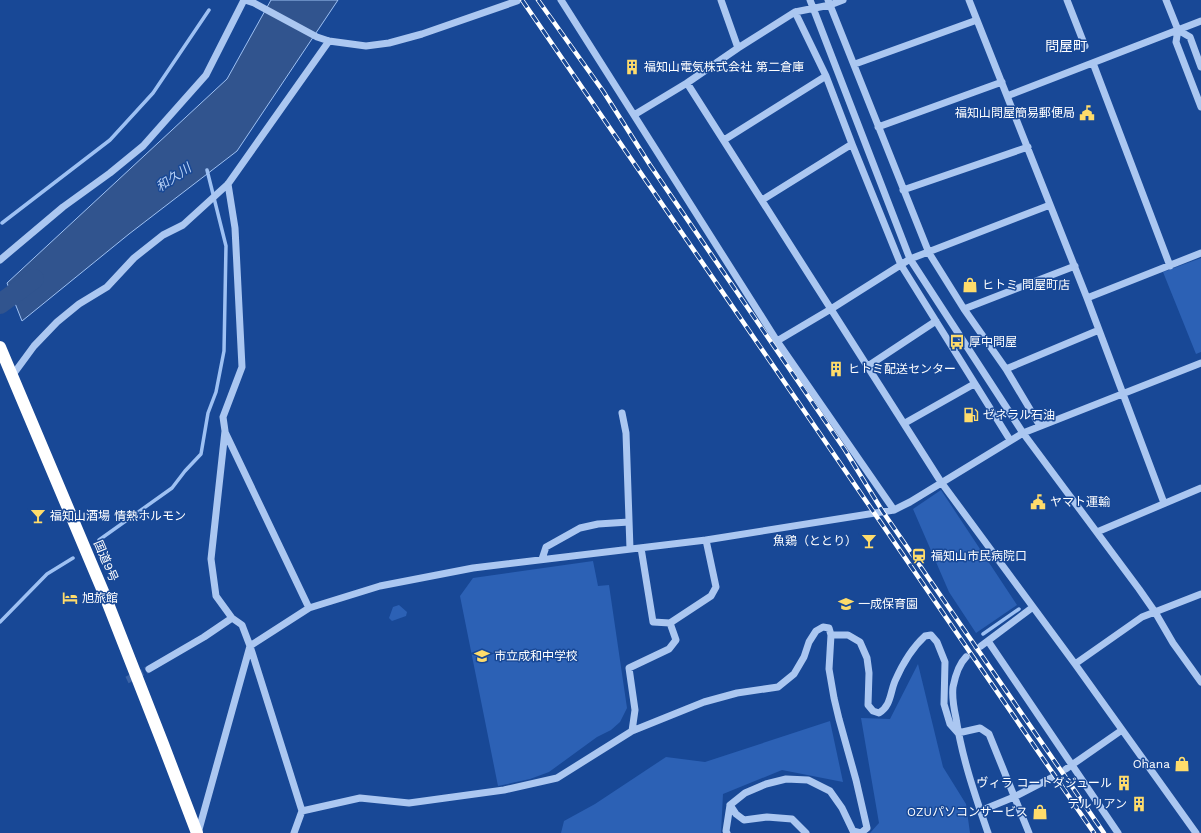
<svg xmlns="http://www.w3.org/2000/svg" width="1201" height="833" viewBox="0 0 1201 833" font-family="'Work Sans','Noto Sans JP',sans-serif">
  <style>
    .green { fill: #2c61b5 }
    .water { fill: #31548e; stroke: #9ec1f3 }
    .lines { fill: none; stroke-linecap: round; stroke-linejoin: round }
    .stream { stroke: #9ec1f3; stroke-width: 3.5 }
    .river { stroke: #31548e; stroke-width: 20 }
    .minor-tunnel { stroke: #3b63a6; stroke-width: 7; stroke-dasharray: 7 3.5; stroke-linecap: butt }
    .minor { stroke: #abc7f1; stroke-width: 7 }
    .highway { stroke: #fff; stroke-width: 12 }
    .rail-casing { stroke: #fff; stroke-width: 4.5 }
    .rail { stroke: #184896; stroke-width: 3; stroke-dasharray: 9; stroke-linecap: butt }
    .labels { text-anchor: middle; stroke-width: 3; stroke-linejoin: round; paint-order: stroke }
    .poi-label { font-size: 12px; fill: #fff; stroke: #184896; text-anchor: start }
    .street-label { font-size: 12px; fill: #fff; stroke: #184896 }
    .water-label { font-size: 13px; font-style: italic; fill: #b7d1f7; stroke: #184896 }
    .quarter-label { font-size: 14px; fill: #fff; stroke: #184896 }
  </style>
  <rect width="100%" height="100%" fill="#184896"/>
  <!-- green -->
  <path class="green" d="M1201,258v94l-5,2 -33,-82z
    M941,490l76,115 -41,28 -27,-41 -36,-83z
    M593,561l5,25 11,-1 18,123 -7,14 -9,8 -14,7 -48,35 -19,7 -32,7 -38,-190 13,-18z
    M399,605l8,7 -1,4 -14,5 -3,-3 4,-11z
    M918,664l25,103 23,37 4,29h-100l9,-10 -18,-105 29,1z
    M830,721l13,61 -61,-12 -59,24 -2,39h-160l3,-12 31,-17 71,-47 39,5z"/>
  <!-- water -->
  <path class="water" d="M271,0h67l-101,151 -108,83 -107,87 -15,-38 220,-204z"/>
  <g class="lines">
    <!-- stream -->
    <path class="stream" d="M2,223l108,-83 43,-47 56,-83
      M99,540l73,-52 13,-17 16,-17 7,-41 8,-21 8,-41 2,-105 -19,-76
      M0,622l47,-48 26,-16
      M983,634l36,-25"/>
    <!-- river -->
    <path class="river" d="M0,304l34,-25"/>
    <!-- minor-tunnel -->
    <path class="minor-tunnel" d="M966,657l15,-11
      M127,680l22,-11
      M1051,778l15,-9"/>
    <!-- minor -->
    <path class="minor" d="M245,0l9,3 63,34 12,4 37,5 23,-3 33,-9 95,-33
      M561,0l216,341 117,169
      M721,0l17,48
      M810,0l100,259 113,174 116,156 16,23 18,31 28,39
      M828,0l101,253 35,56 42,60 34,57
      M969,0l118,298 77,205
      M1067,0l18,46
      M1166,0l12,30 -2,12 25,65
      M795,12l31,64 26,68
      M1178,30l12,7 11,30
      M1093,63l77,203
      M855,64l122,-44
      M687,83l254,399 134,182 121,169
      M1007,96l194,-75
      M634,115l53,-32 51,-35 57,-36 35,-7 13,-5
      M878,127l124,-45
      M724,140l102,-64
      M228,184l7,44 7,139 -19,50 2,14 -14,128 5,37 16,22 10,7 8,21 52,165 -8,22
      M903,190l125,-43
      M762,200l90,-56 49,121 109,175
      M0,260l63,-53 47,-34 33,-27 63,-71 38,-75
      M1087,298l114,-45
      M964,309l111,-43
      M777,341l54,-32 79,-50 140,-54
      M868,366l68,-45
      M1006,369l93,-39
      M12,376l22,-30 23,-24 22,-18 28,-17 27,-29 29,-23 20,-10 45,-41 101,-143
      M622,413l4,20 4,116
      M905,423l69,-39
      M225,432l84,176
      M1097,532l104,-44
      M641,548l12,74 17,1 41,-27 5,-9 -10,-47
      M542,559l4,-12 34,-19 18,-4 31,-2
      M831,635h17l12,7 7,16 2,15 -1,32 5,6 6,2c12,-7 11,-20 16,-32 7,-16 18,-34 30,-45l6,-1 6,7 8,20 -1,42 6,20 8,9
      M988,641l130,192
      M981,646l52,-39
      M966,657c-7,7 -11,20 -13,30 -1,9 1,22 3,31 6,40 19,77 32,115
      M1075,664l67,-47 59,-23
      M149,669l55,-32 28,-19
      M632,731l3,-21 -6,-42 40,-19 7,-9 -6,-17
      M958,733l22,-5 9,6 40,99
      M1066,769l56,-39
      M730,805l6,9 8,6 23,-3 25,2 14,14
      M302,811l58,-13 49,5 95,-13 53,-12 75,-47 72,-29 33,-9 41,-6 16,-13 10,-17 5,-15 7,-11 7,-4 6,1 2,7 -2,34 5,29 5,21 17,61 11,48 -6,5 -8,-2 -11,-23 -12,-17 -22,-11 -22,-1 -20,5 -21,9 -15,12 -4,26 1,2
      M980,811l34,-14 37,-19
      M198,833l52,-187 59,-38 71,-22 93,-18 233,-28 188,-30 16,-8 113,-69 178,-70"/>
    <!-- highway -->
    <path class="highway" d="M0,347l105,249 58,148 34,89"/>
    <!-- rail casing -->
    <g class="rail-casing">
      <path id="rail" d="M522,0l572,833
        M538,0l65,91 47,74 195,285 38,62 221,321"/>
    </g>
    <!-- rail -->
    <use href="#rail" class="rail"/>
  </g>
  <!-- icons -->
  <defs>
    <g id="building-bare" transform="scale(1.2)"><path d="M-4-6H4V6H1V3H-1V6H-4ZM-2.5-4.3h1.7v1.8h-1.7ZM.8-4.3h1.7v1.8H.8ZM-2.5-1h1.7V.8h-1.7ZM.8-1h1.7V.8H.8Z" fill="#ffdc6b" stroke="#184896" stroke-width="2.5" paint-order="stroke"/></g>
    <g id="civic-bare" transform="scale(1.2)"><path d="M-.6-6.5H3V-4.5H.6V-3L4-1V1h2V6H-6V1h2V-1L-.6-3ZM-1.2 2.5V6h2.4V2.5Z" fill="#ffdc6b" stroke="#184896" stroke-width="2.5" paint-order="stroke"/></g>
    <g id="shop-bare" transform="scale(1.2)"><path d="M-5-2.5h2.3a2.7 3.5 0 0 1 5.4 0H5L5.5 6h-11ZM-1.5-2.5h3a1.5 2.3 0 0 0-3 0Z" fill="#ffdc6b" stroke="#184896" stroke-width="2.5" paint-order="stroke"/></g>
    <g id="bus-bare" transform="scale(1.2)"><path d="M-5-6H5V4H4V6H2V4H-2V6H-4V4H-5ZM-3.5-4V0h7V-4ZM-3.5 1.2v1.5H-2V1.2ZM2 1.2v1.5H3.5V1.2Z" fill="#ffdc6b" stroke="#184896" stroke-width="2.5" paint-order="stroke"/></g>
    <g id="fuel-bare" transform="scale(1.2)"><path d="M-5.5-6h7V0h2V4h1.3V-2.5L3-4.5l.8-.8L6-3V5H2.5V1h-1V6h-7ZM-4.2-4.7v3.2H.2V-4.7Z" fill="#ffdc6b" stroke="#184896" stroke-width="2.5" paint-order="stroke"/></g>
    <g id="bar-bare" transform="scale(1.2)"><path d="M-6-5H6L.8 .8V4.5H3.5V6h-7V4.5H-.8V.8Z" fill="#ffdc6b" stroke="#184896" stroke-width="2.5" paint-order="stroke"/></g>
    <g id="station-bare" transform="scale(1.2)"><path d="M-3-6H3Q5-6 5-4V2Q5 4 3 4L4.5 6H3L1.5 4h-3L-3 6H-4.5L-3 4Q-5 4-5 2V-4Q-5-6-3-6ZM-3.5-4v3h7v-3ZM-3.5 1v1.5H-2V1ZM2 1v1.5H3.5V1Z" fill="#ffdc6b" stroke="#184896" stroke-width="2.5" paint-order="stroke"/></g>
    <g id="hotel-bare" transform="scale(1.2)"><path d="M-6-4.5h1.5V1H6V5H4.5V3h-9V5H-6ZM-4 0a1.8 1.8 0 1 1 3.6 0ZM.5 0V-2.5h3Q6-2.5 6 0Z" fill="#ffdc6b" stroke="#184896" stroke-width="2.5" paint-order="stroke"/></g>
    <g id="school-bare" transform="scale(1.2)"><path d="M0-5L7-2L0 1L-7-2ZM-4 1L0 2.5L4 1V4Q0 6-4 4Z" fill="#ffdc6b" stroke="#184896" stroke-width="2.5" paint-order="stroke"/></g>
  </defs>
  <g fill-rule="evenodd">
    <use href="#building-bare" x="632" y="67"/>
    <use href="#civic-bare" x="1087" y="113"/>
    <use href="#shop-bare" x="970" y="285"/>
    <use href="#bus-bare" x="957" y="342"/>
    <use href="#building-bare" x="836" y="369"/>
    <use href="#fuel-bare" x="971" y="415"/>
    <use href="#civic-bare" x="1038" y="502"/>
    <use href="#bar-bare" x="38" y="516"/>
    <use href="#bar-bare" x="869" y="541"/>
    <use href="#station-bare" x="919" y="556"/>
    <use href="#hotel-bare" x="70" y="598"/>
    <use href="#school-bare" x="846" y="604"/>
    <use href="#school-bare" x="482" y="656"/>
    <use href="#shop-bare" x="1182" y="764"/>
    <use href="#building-bare" x="1124" y="783"/>
    <use href="#building-bare" x="1139" y="804"/>
    <use href="#shop-bare" x="1040" y="812"/>
  </g>
  <g class="labels">
    <!-- poi labels -->
    <g class="poi-label">
      <text x="644" y="71">福知山電気株式会社 第二倉庫</text>
      <text x="1075" y="117" text-anchor="end">福知山問屋簡易郵便局</text>
      <text x="982" y="289">ヒトミ 問屋町店</text>
      <text x="969" y="346">厚中問屋</text>
      <text x="848" y="373">ヒトミ配送センター</text>
      <text x="983" y="419">ゼネラル石油</text>
      <text x="1050" y="506">ヤマト運輸</text>
      <text x="50" y="520">福知山酒場 情熱ホルモン</text>
      <text x="857" y="545" text-anchor="end">魚鶏（ととり）</text>
      <text x="931" y="560">福知山市民病院口</text>
      <text x="82" y="602">旭旅館</text>
      <text x="858" y="608">一成保育園</text>
      <text x="494" y="660">市立成和中学校</text>
      <text x="1170" y="768" text-anchor="end">Ohana</text>
      <text x="1112" y="787" text-anchor="end">ヴィラ コートダジュール</text>
      <text x="1127" y="808" text-anchor="end">テルリアン</text>
      <text x="1028" y="816" text-anchor="end">OZUパソコンサービス</text>
    </g>
    <!-- street labels -->
    <g class="street-label">
      <text transform="translate(106 561) rotate(67)" y="4">国道9号</text>
    </g>
    <!-- water labels -->
    <g class="water-label">
      <text transform="translate(173 177) rotate(-34)" y="5">和久川</text>
    </g>
    <!-- quarter labels -->
    <g class="quarter-label">
      <text x="1066" y="51">問屋町</text>
    </g>
  </g>
</svg>
